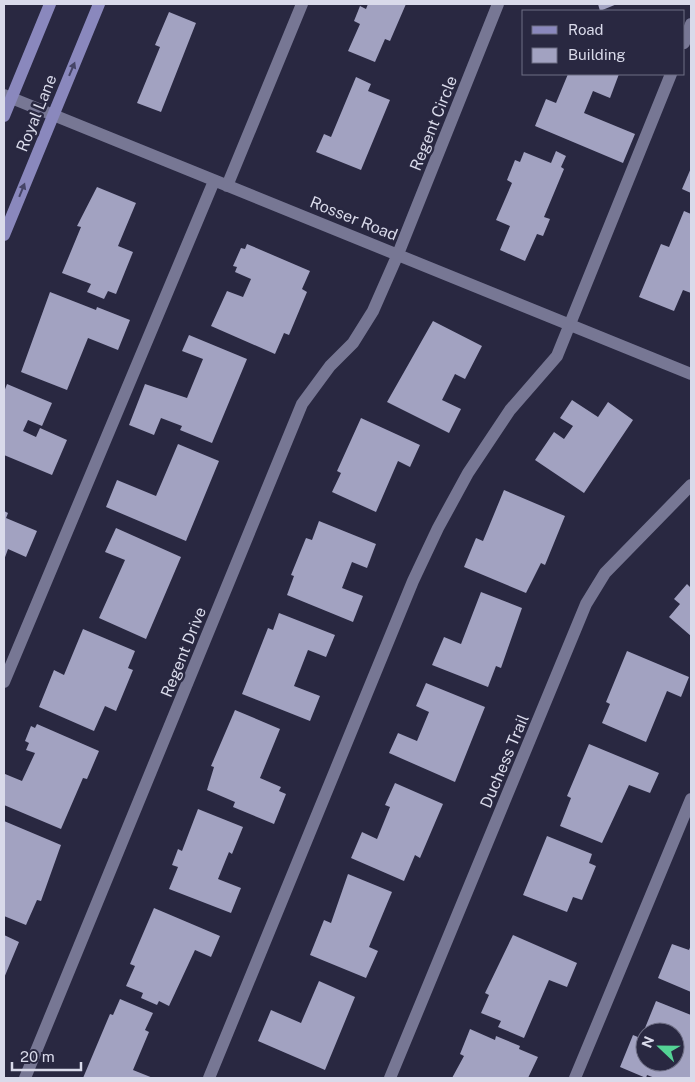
<svg xmlns="http://www.w3.org/2000/svg" width="695" height="1082" viewBox="0 0 695 1082" font-family="'Public Sans',sans-serif">
  <style>
    .building { fill: #a2a2c1 }
    .lines { fill: none; stroke-linecap: round; stroke-linejoin: round }
    .minor { stroke: #777794; stroke-width: 12 }
    .major { stroke: #8a88bd; stroke-width: 12 }
    .oneway { fill: #464566 }
    .labels { text-anchor: middle; stroke-width: 5; stroke-linejoin: round; paint-order: stroke }
    .street-label { font-size: 16px; fill: #d9daea; stroke: #292841 }
  </style>
  <rect width="100%" height="100%" fill="#292841"/>
  <!-- building -->
  <path class="building" d="M368,4h38l-16,37 -5,-2 -10,23 -27,-11 12,-27 -6,-3 6,-15 6,3z
    M598,4h19l-17,7z
    M169,12l27,11 -35,89 -24,-9 23,-56 -5,-2z
    M568,74h51l-9,24 -17,-7 -9,22 51,21 -12,29 -88,-37 11,-27 10,4z
    M356,77l15,7 -3,7 22,9 -29,70 -45,-18 8,-18 7,3z
    M556,151l10,5 -5,11 3,2 -20,48 6,2 -7,17 -6,-2 -12,27 -25,-11 10,-24 -14,-6 16,-37 -5,-3 8,-20 5,2 4,-10 27,11z
    M691,168v25l-9,-4z
    M97,187l39,16 -18,43 15,6 -17,42 -8,-3 -4,8 -17,-7 4,-8 -29,-11 19,-46 -4,-1z
    M684,211l7,3v79l-8,-3 -9,21 -35,-14 22,-53 8,3z
    M247,244l63,27 -8,18 5,3 -18,43 -5,-2 -9,21 -64,-28 16,-35 16,6 8,-18 -16,-7 2,-5 -4,-1 8,-18 4,1z
    M50,292l46,18 1,-3 33,13 -12,30 -30,-12 -21,52 -46,-18z
    M433,321l49,25 -17,33 -10,-5 -13,26 19,9 -12,24 -62,-31z
    M189,335l58,24 -35,84 -32,-13 2,-4 -21,-8 -7,17 -25,-10 16,-41 42,14 16,-39 -21,-8z
    M7,384l45,19 -10,23 -14,-6 -5,11 13,6 4,-9 27,12 -15,35 -48,-20v-63z
    M572,400l26,17 10,-15 25,18 -49,73 -49,-33 19,-28 10,7 9,-13 -13,-8z
    M361,418l59,27 -10,22 -12,-6 -22,51 -44,-20 9,-19 -4,-2z
    M178,444l41,17 -33,80 -80,-34 11,-27 39,16z
    M504,490l61,26 -20,49 -4,-2 -15,30 -62,-26 12,-29 7,3z
    M4,511l4,2 -2,5 31,13 -11,26 -18,-8 -4,11z
    M319,521l57,23 -9,24 -15,-6 -10,26 21,8 -10,26 -66,-27 7,-19 -3,-1 15,-37 6,2z
    M116,528l65,29 -35,82 -47,-21 26,-58 -20,-8z
    M687,584l4,4v48l-22,-19 11,-13 -6,-5z
    M481,592l41,16 -21,60 -5,-2 -8,21 -56,-22 12,-28 17,7z
    M279,613l56,22 -9,22 -18,-7 -14,36 26,10 -10,25 -68,-27 26,-66 5,2z
    M83,629l52,22 -7,17 5,2 -17,41 -11,-5 -11,25 -55,-24 15,-37 10,5z
    M627,651l62,26 -8,20 -14,-6 -21,51 -44,-19 8,-19 -4,-2z
    M426,683l59,24 -30,75 -66,-29 9,-20 19,8 12,-29 -13,-6z
    M235,710l45,19 -20,49 21,9 -2,4 7,3 -12,30 -41,-17 2,-5 -28,-12 7,-23 -3,-1z
    M37,724l62,27 -12,28 -4,-1 -22,51 -57,-24v-28l1,-3 17,7 13,-28 -9,-3 3,-7 -4,-2 6,-15 4,2z
    M589,744l70,29 -9,20 -21,-8 -27,58 -42,-17 11,-28 -4,-2z
    M395,783l48,21 -23,54 -5,-3 -11,26 -53,-23 11,-26 15,7 13,-32 -5,-2z
    M198,809l45,18 -11,27 -3,-2 -11,27 23,9 -10,25 -62,-24 9,-22 -6,-2 6,-16 4,2z
    M4,821l57,24 -20,56 -4,-1 -11,25 -22,-9z
    M547,836l45,18 -3,9 7,3 -14,34 -9,-3 -6,15 -44,-17z
    M348,874l44,18 -23,55 9,4 -12,27 -56,-23 14,-35 7,3z
    M154,908l66,28 -9,21 -16,-7 -26,56 -10,-5 -2,4 -16,-7 2,-5 -17,-7 9,-20 -5,-2z
    M4,935l15,7 -15,36z
    M513,935l64,28 -10,24 -18,-7 -25,58 -26,-11 3,-6 -20,-8 8,-18 -4,-2z
    M672,944l17,6 2,-5v47l-33,-14z
    M319,981l36,16 -30,73 -67,-29 13,-31 30,13z
    M120,999l33,14 -8,17 4,2 -16,38 20,8h-70l27,-64 3,1z
    M656,1001l35,14v63h-36l-8,-3 -1,3 -26,-11 13,-32 12,5v22h30v-30h-20l-10,-4z
    M470,1029l25,11 1,-4 24,10 -1,3 19,8 -10,21h-76l12,-22 -4,-2z"/>
  <g class="lines">
    <!-- minor -->
    <path class="minor" d="M684,43l7,-19
      M4,95l687,279
      M227,186l75,-182
      M4,682l210,-501
      M25,1078l277,-674 28,-38 23,-23 20,-32 25,-57 100,-250
      M209,1078l204,-497 25,-53 30,-55 42,-63 47,-54 114,-282
      M390,1078l196,-474 19,-31 86,-88
      M575,1078l116,-279"/>
    <!-- major -->
    <path class="major" d="M4,116l46,-112
      M4,235l95,-231"/>
  </g>
  <!-- one-way arrows -->
  <defs><path id="oneway-solid" d="M-6-.8H1V-3.2L6.5 0L1 3.2V.8H-6Z" transform="scale(1.25)"/></defs>
  <g class="oneway">
    <use href="#oneway-solid" transform="translate(72 69) rotate(-67)"/>
    <use href="#oneway-solid" transform="translate(22 190) rotate(-68)"/>
  </g>
  <g class="labels">
    <!-- street labels -->
    <g class="street-label">
      <text transform="translate(36 113) rotate(-68)" y="6">Royal Lane</text>
      <text transform="translate(433 123) rotate(-68)" y="6">Regent Circle</text>
      <text transform="translate(354 218) rotate(22)" y="6">Rosser Road</text>
      <text transform="translate(183 652) rotate(-68)" y="6">Regent Drive</text>
      <text transform="translate(504 761) rotate(-67)" y="6">Duchess Trail</text>
    </g>
  </g>
  <!-- border -->
  <rect width="695" height="1082" fill="none" stroke="#d9daea" stroke-width="10"/>
  <!-- legend -->
  <rect x="522" y="10" width="162" height="65" fill="#292841" stroke="#6f6f85"/>
  <rect x="532" y="26" width="25" height="8" fill="#8a88bd" stroke="#6f6f85"/>
  <text x="568" y="35" font-size="15" fill="#d9daea">Road</text>
  <rect x="532" y="48" width="25" height="15" fill="#a2a2c1" stroke="#6f6f85"/>
  <text x="568" y="60" font-size="15" fill="#d9daea">Building</text>
  <!-- north arrow -->
  <g transform="translate(660 1047) rotate(292)"><circle r="24" fill="#292841" stroke="#6f6f85"/>
  <path d="M0-4L9 19L0 12L-9 19Z" fill="#54d395"/>
  <text y="-8" font-size="14" font-weight="bold" text-anchor="middle" fill="#d9daea">N</text>
  </g>
  <!-- scale -->
  <path d="M12 1062v8h69v-8" fill="none" stroke="#d9daea" stroke-width="2.5"/>
  <text x="20" y="1062" font-size="15" fill="#d9daea" stroke="#292841" stroke-width="4" paint-order="stroke">20 m</text>
</svg>
